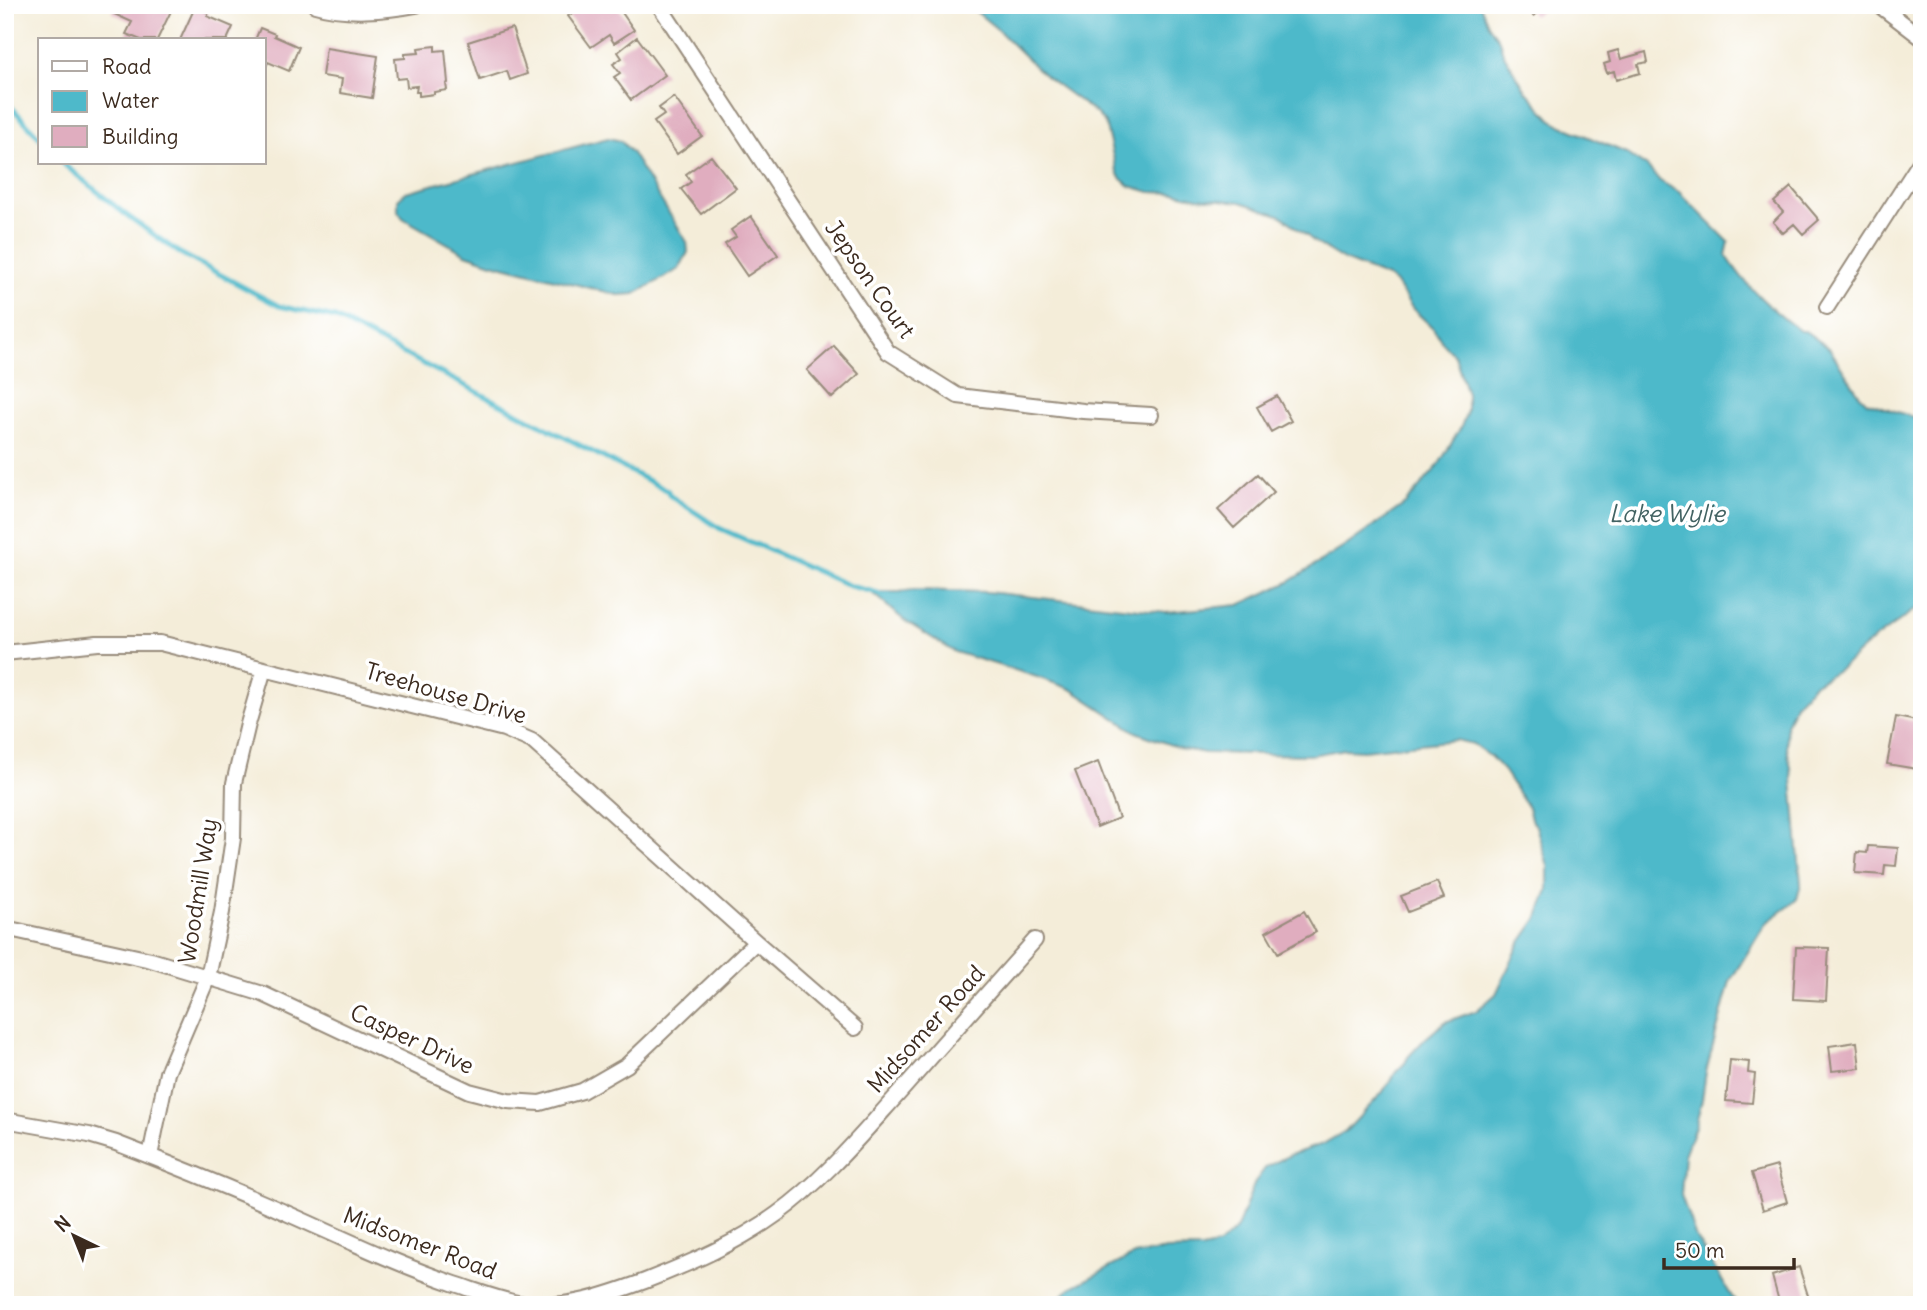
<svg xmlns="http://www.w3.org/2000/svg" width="1927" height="1310" viewBox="0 0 1927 1310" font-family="Delius,sans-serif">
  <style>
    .water { fill: #4eb9ca; stroke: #447274; stroke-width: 2 }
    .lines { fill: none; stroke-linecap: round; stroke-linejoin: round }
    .stream { stroke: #4eb9ca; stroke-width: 5 }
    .building { fill: #e0adbf }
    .street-casing { stroke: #988c7c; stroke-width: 18 }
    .street { stroke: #fff; stroke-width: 14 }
    .labels { text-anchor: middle; stroke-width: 7; stroke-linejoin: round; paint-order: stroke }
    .street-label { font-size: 23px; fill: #3b2a1e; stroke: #fff }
    .water-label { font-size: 24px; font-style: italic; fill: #436363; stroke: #fff }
  </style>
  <rect width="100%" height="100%" fill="#fff"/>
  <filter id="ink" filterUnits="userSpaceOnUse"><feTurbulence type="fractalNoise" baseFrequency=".0143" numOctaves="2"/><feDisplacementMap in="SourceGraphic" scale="14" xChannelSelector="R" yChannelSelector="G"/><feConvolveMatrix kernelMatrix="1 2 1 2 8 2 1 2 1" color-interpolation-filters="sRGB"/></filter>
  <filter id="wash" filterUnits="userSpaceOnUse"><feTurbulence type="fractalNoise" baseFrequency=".00686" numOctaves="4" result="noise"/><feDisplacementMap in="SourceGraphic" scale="28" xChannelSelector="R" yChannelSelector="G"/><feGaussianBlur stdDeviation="1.57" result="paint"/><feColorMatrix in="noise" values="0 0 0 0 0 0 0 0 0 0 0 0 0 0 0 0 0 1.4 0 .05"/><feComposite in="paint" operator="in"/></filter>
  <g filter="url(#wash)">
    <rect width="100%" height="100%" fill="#f4edd9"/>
    <!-- water -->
    <path class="water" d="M968,5h512l8,19 11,16 4,13 23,38 25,28 11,7 64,27 21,14 13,14 19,11 50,50 -3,13c20,32 45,54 74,76h5l24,17 30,46 8,8 55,18v184l-54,40 -28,25 -25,14 -20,21 -9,21 1,23 4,20 10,116 -4,15 -9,8 -22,16 -36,58 -24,91 -4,28 -6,24 -12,31 -3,40 15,43 41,67h-684l17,-17 64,-33 32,-5 36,-1 17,-4 18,-17 18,-46 11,-15 24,-12 33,-11 24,-14 35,-37 14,-21 9,-9 3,-6 17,-18 20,-17 31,-11 20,-17 23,-49 18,-26 11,-29v-24l-12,-40 -4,-4 -4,-14 -24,-37 -13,-14 -18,-13 -17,-4 -93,10 -18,-1 -34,6 -106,-2 -23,-4 -46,-17 -65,-43 -40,-14 -76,-23 -50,-31 -34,-29h28l15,-2 73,2 179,20 73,-7 50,-23 58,-37 58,-41 33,-38 23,-39 6,-16v-17l-12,-38 -13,-14 -9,-14 -20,-19 -18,-27 -8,-5 -43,-17 -28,-17 -34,-27 -41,-14 -42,-4 -22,-5 -27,-1 -20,-6 -10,-8 -3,-6 -12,-49 -8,-9 -52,-38 -49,-48z
      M608,138l13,3 10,11 56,90 1,10 -9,17 -44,25 -17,1 -126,-32 -26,-9 -63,-36 -5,-7v-12l8,-7z"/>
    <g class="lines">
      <!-- stream -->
      <path class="stream" d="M5,100l35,38
        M62,163l63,51 53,38 101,54 56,12 333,173 1,4 50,33 131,58 28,7"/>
    </g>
    <g id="blocks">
      <!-- building -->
      <path class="building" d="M116,5h53l4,2 -16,33h-16l-15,-6 6,-12 -20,-9z
        M585,5h29l2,4 2,-2 16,23 -20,13 -5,-8 -18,12 -23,-31z
        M1527,5h26l-20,11z
        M195,7l14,6 -2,3 26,11 -6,13h-47z
        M260,28l15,6 -1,2 25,11 -10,24 -21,-9 -4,9v-31h-9z
        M512,28l15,46 -17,6 -3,-9 -27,9 -12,-38z
        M637,37l28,38 -34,25 -17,-23 6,-4 -7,-9 9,-6 -4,-6z
        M435,46v5l10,-1 3,33 -2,1 1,6 -13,2v2l-15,2v-4h-3l1,-6 -10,1 -1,-9 -9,1 -2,-20 10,-1v-4l14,-1 -1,-5z
        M326,48l52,8 -6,42 -32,-5 2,-14 -20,-3z
        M1618,50l3,9 25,-7 2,10 -10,2 2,9 -24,7 -2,-9 -7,2 -3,-9 6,-2 -2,-9z
        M674,97l28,39 -25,18 -23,-32 10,-7 -5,-7z
        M711,156l25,32 -35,26 -20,-25 10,-7 -5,-8z
        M1791,187l28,33 -16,14 -9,-10 -11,9 -10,-11 10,-10 -9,-10z
        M751,216l27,39 -31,21 -22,-32 11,-7 -5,-7z
        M834,346l25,28 -27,24 -25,-28z
        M1277,396l14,25 -20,11 -14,-25z
        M1258,474l16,18 -40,36 -16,-18z
        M1896,717l26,5v20l-5,27 -30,-5z
        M1098,762l21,56 -22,9 -22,-56z
        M1868,846l30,2 -2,18 -11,-1 -1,10 -29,-2 2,-21 10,1z
        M1437,882l7,16 -36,14 -7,-16z
        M1304,911l12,21 -38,21 -12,-21z
        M1796,947l33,1 -3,53 -33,-2z
        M1857,1042l3,26 -28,3 -3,-25z
        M1730,1060l19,2 -1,11 7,1 -3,29 -26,-2z
        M1777,1166l10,36 -24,8 -11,-37z
        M1799,1267l12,38h-31l-8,-29z"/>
    </g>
  </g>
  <g filter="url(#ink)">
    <use href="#blocks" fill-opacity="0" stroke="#988c7c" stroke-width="2"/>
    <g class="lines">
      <!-- street casing -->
      <g class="street-casing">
        <path id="street" d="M315,5c30,9 71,6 101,0
          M659,5l229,347 70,44 125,15 68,4
          M1879,5l43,33
          M1827,307l95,-148
          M5,653l92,-10h63l344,86 28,12 224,201 99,86
          M5,928l146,32 112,34 206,97 39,10 32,2 42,-12 45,-26 129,-123
          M5,1120l84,15 27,8c60,23 119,47 177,73 54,24 106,49 162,68 22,7 44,16 68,20 42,6 84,-9 122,-23 46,-18 92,-38 132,-67 47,-34 85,-80 124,-123 44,-50 89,-101 134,-151
          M150,1156l17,-83 41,-96 14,-65 11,-74 1,-55 14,-59 16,-55"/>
      </g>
      <!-- street -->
      <use href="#street" class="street"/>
    </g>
  </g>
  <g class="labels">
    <!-- street labels -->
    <g class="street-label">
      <text transform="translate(870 279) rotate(55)" y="8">Jepson Court</text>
      <text transform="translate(446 693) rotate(16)" y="8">Treehouse Drive</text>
      <text transform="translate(198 891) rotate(-81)" y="8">Woodmill Way</text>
      <text transform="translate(926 1029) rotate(-48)" y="8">Midsomer Road</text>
      <text transform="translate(412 1039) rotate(25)" y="8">Casper Drive</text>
      <text transform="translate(420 1243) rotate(21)" y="8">Midsomer Road</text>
    </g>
    <!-- water labels -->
    <g class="water-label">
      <text x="1667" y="522">Lake Wylie</text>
    </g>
  </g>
  <!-- margin -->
  <rect width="1927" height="1310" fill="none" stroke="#fff" stroke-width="28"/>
  <!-- legend -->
  <rect x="38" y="38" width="228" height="126" fill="#ffffff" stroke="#b1aaa5" stroke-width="2"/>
  <rect x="52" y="61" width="35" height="10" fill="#ffffff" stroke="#b1aaa5" stroke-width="2"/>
  <text x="102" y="74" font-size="21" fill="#3b2a1e">Road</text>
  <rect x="52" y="91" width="35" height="21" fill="#4eb9ca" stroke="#b1aaa5" stroke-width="2"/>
  <text x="102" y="108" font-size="21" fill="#3b2a1e">Water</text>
  <rect x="52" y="126" width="35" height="21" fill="#e0adbf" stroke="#b1aaa5" stroke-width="2"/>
  <text x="102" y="144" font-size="21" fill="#3b2a1e">Building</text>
  <!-- north arrow -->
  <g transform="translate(74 1236) rotate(317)" stroke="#ffffff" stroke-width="5" paint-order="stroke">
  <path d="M0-5L12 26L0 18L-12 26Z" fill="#3b2a1e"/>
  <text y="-10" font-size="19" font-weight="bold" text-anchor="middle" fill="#3b2a1e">N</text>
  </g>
  <!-- scale -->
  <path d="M1664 1258v10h130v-10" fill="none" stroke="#3b2a1e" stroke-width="3.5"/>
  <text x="1675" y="1258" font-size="21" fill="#3b2a1e" stroke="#ffffff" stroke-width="5" paint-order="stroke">50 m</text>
</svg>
